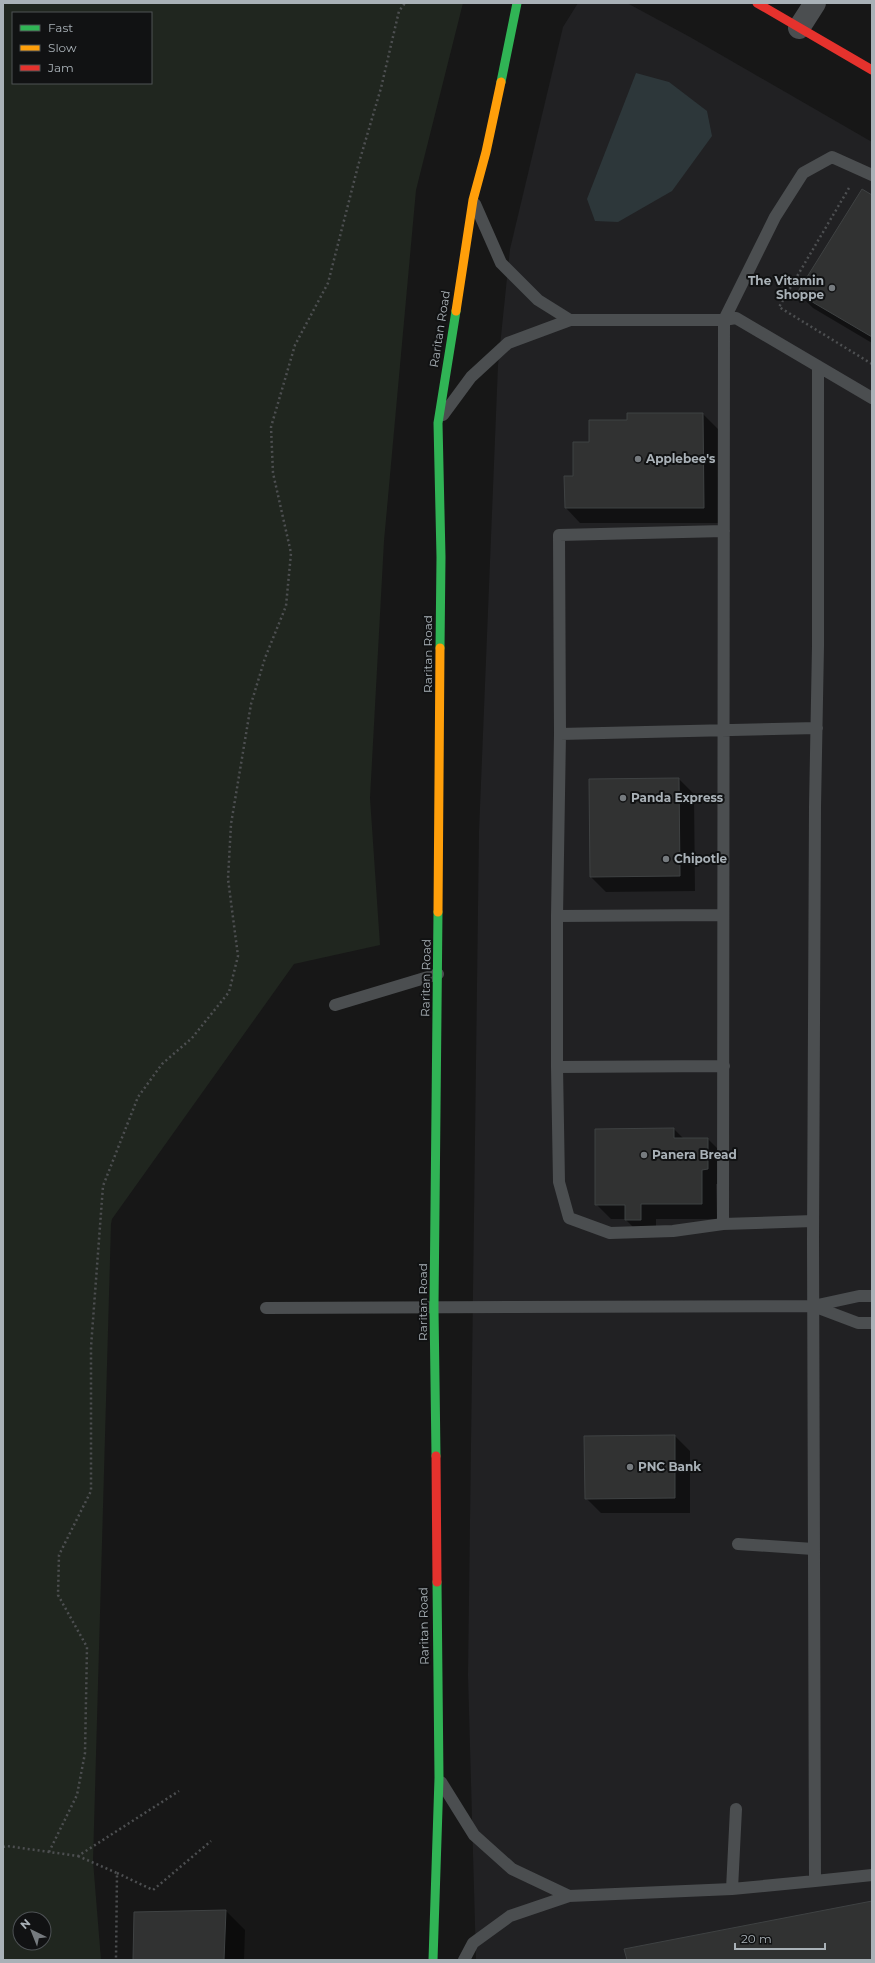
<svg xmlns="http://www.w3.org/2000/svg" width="875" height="1963" viewBox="0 0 875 1963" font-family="Montserrat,sans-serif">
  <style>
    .built { fill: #212123 }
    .green { fill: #20261f; fill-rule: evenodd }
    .water { fill: #2d373a }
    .shadow { fill: #0007 }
    .building { fill: #313232; stroke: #3f4243 }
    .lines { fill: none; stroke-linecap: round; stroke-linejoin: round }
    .path { stroke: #4d4f51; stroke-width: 2.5; stroke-dasharray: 2 3; stroke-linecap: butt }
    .lane { stroke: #4b4e50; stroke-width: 12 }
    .street { stroke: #4b4e50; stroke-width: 22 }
    .fast { stroke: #30b455; stroke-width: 9 }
    .slow { stroke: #ff9f0a; stroke-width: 9 }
    .jam { stroke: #e5322d; stroke-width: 9 }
    .poi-dot { fill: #767b7f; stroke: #111213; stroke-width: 1.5 }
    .labels { text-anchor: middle; stroke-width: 4; stroke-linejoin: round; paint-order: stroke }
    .poi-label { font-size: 12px; font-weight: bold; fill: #a9b1b7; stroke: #111213; text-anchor: start }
    .street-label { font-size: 12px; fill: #a9b1b7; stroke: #111213 }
  </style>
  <rect width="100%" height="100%" fill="#171717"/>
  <!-- built -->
  <path class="built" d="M578,3h49l63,34 182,105v1818h-396l-8,-285 11,-843 19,-467 12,-116 53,-222z"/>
  <!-- green -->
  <path class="green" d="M3,3h460l-47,187 -32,351 -14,257 10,147 -86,19 -182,255 -1,5 -18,637 8,99h-98zM13,13h138v70h-138zM20,1919h24v24h-24z"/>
  <!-- water -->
  <path class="water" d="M636,73l33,9 38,29 5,25 -40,55 -54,31 -23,-1 -8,-22z"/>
  <!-- shadow -->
  <path class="shadow" d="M872,196v147l-59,-35 -15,-15z
    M628,414h75l15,15v94h-138l-14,-15 8,-31 16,-34 38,-22z
    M679,779l15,15 1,97 -89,1 -15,-15 -1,-97z
    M674,1129l10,10h24l15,15v30h-7l1,35h-61v16h-15l-16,-16h-14l-15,-15z
    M675,1436l15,15v62h-89l-15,-15z
    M226,1911l19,19 -1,30h-110z"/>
  <!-- building -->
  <path class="building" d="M862,189l10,6v142l-75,-44z
    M627,413h76l1,95h-139l-1,-32h9v-34h16v-22h38z
    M679,778l1,98 -90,1 -1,-98z
    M674,1128v10h34v31l-6,1v34h-61v16h-16v-15h-30v-76z
    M675,1435v63l-90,1 -1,-63z
    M872,1901v59h-245l-3,-11z
    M226,1910l-2,50h-91l1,-48z"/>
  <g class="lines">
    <!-- path -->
    <path class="path" d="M849,188l-70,119 93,57
      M3,1847l4,-1 71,10 101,-65
      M49,1852l28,-57 8,-42 2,-106 -29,-52 1,-40 32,-64v-144l12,-161 35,-89 24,-33 30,-26 37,-46 9,-36 -10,-77 3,-55 20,-120 14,-46 21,-52 5,-53 -18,-80 -2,-46 24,-82 33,-62 30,-117 23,-78 18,-77 6,-8
      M78,1856l39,17 -1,87
      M117,1873l36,17 58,-49"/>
    <!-- lane -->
    <path class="lane" d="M475,204l26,59 37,37 32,20
      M443,415l28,-38 37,-34 62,-23h154l12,-2 136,80
      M560,734l257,-6
      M723,915l-166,1v151l167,-1
      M557,916l3,-182 -1,-199 165,-4
      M335,1005l103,-31
      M557,1067l2,115 10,36 41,15 63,-2 50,-7 90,-3
      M723,1224l1,-904 51,-103 28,-44 29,-16 40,18
      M813,1306l45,17h14
      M266,1308l547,-2 46,-10h13
      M738,1544l75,5
      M441,1782l33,53 38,34 57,27
      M815,1881l57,-6
      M732,1889l4,-80
      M464,1960l9,-17 37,-27 59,-20 163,-7 83,-8 -2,-642 2,-432 3,-161v-280"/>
    <!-- street -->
    <path class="street" d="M799,28l16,-25"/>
    <!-- fast -->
    <path class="fast" d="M501,82l16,-79
      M440,648l1,-91 -3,-134 18,-112
      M436,1456l-2,-149 4,-395
      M433,1960l6,-182 -2,-196"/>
    <!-- slow -->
    <path class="slow" d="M456,311l17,-111 13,-48 15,-70
      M438,912l2,-264"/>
    <!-- jam -->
    <path class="jam" d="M757,3l115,67
      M436,1456l1,126"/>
  </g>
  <!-- markers -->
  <g class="poi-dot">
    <circle cx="832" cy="288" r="4"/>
    <circle cx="638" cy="459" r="4"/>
    <circle cx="623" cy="798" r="4"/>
    <circle cx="666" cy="859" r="4"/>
    <circle cx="644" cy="1155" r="4"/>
    <circle cx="630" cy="1467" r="4"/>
  </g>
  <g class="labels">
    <!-- poi labels -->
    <g class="poi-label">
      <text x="824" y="285" text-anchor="end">The Vitamin<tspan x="824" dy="14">Shoppe</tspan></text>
      <text x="646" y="463">Applebee's</text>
      <text x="631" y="802">Panda Express</text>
      <text x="674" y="863">Chipotle</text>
      <text x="652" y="1159">Panera Bread</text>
      <text x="638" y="1471">PNC Bank</text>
    </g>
    <!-- street labels -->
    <g class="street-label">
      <text transform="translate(440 329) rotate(-81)" y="4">Raritan Road</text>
      <text transform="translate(428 654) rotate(-90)" y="4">Raritan Road</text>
      <text transform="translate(426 978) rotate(-89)" y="4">Raritan Road</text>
      <text transform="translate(423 1302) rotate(-90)" y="4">Raritan Road</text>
      <text transform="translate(424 1626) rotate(-91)" y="4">Raritan Road</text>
    </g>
  </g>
  <!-- border -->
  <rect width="875" height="1963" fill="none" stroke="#a9b1b7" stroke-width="8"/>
  <!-- legend -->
  <rect x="12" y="12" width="140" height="72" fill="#111213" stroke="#4e5255"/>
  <rect x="20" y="25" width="20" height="6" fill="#30b455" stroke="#4e5255"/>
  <text x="48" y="32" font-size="12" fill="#a9b1b7">Fast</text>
  <rect x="20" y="45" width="20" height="6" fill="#ff9f0a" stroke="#4e5255"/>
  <text x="48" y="52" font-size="12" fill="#a9b1b7">Slow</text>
  <rect x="20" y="65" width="20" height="6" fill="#e5322d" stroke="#4e5255"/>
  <text x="48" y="72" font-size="12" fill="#a9b1b7">Jam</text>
  <!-- north arrow -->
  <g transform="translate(32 1931) rotate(317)"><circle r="19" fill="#111213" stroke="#4e5255"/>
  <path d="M0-3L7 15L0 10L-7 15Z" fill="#767b7f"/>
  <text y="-6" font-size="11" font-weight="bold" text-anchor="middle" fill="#a9b1b7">N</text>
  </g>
  <!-- scale -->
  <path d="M735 1943v6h90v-6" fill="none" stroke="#a9b1b7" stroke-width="2"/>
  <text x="741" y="1943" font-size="12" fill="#a9b1b7" stroke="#111213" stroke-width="3" paint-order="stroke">20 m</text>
</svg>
